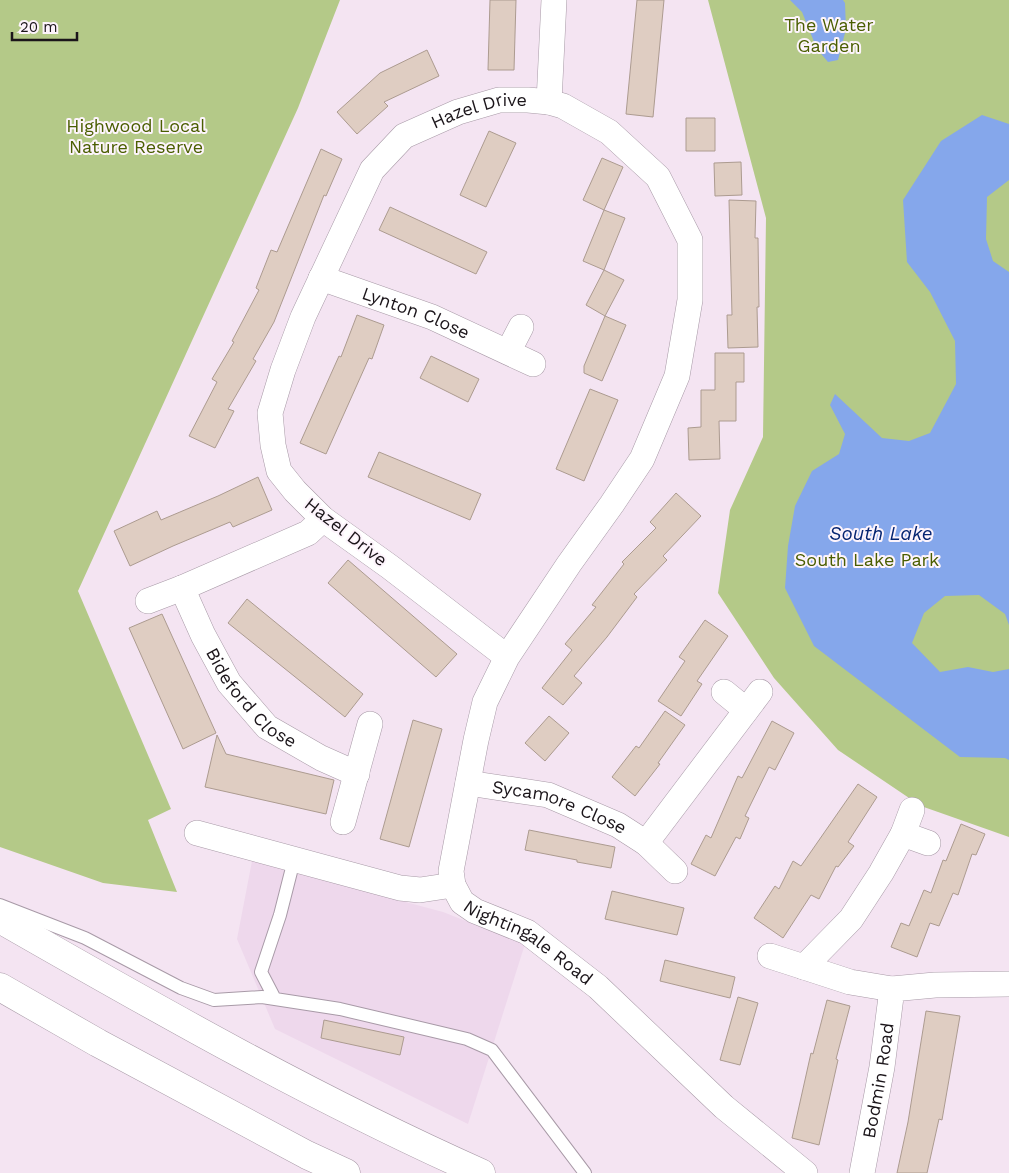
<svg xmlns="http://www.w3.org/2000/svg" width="1009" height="1173" viewBox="0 0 1009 1173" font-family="'Work Sans',sans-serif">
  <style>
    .built { fill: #eed8ec }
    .green { fill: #b4c988 }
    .water { fill: #85a7eb }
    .building { fill: #dfcdc2; stroke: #ac9b90 }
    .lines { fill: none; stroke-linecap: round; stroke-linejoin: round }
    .lane-casing { stroke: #a89aa7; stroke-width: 14 }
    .street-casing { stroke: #a89aa7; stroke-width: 26 }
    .primary-casing { stroke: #a89aa7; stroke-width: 29 }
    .lane { stroke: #fff; stroke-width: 12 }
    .street { stroke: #fff; stroke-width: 25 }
    .primary { stroke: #fff; stroke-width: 28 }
    .labels { text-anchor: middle; stroke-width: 4; stroke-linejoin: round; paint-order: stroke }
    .park-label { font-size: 18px; fill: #4a5e01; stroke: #fdf4fc }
    .street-label { font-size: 18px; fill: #1b151a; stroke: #fdf4fc }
    .water-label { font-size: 19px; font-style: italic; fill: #052471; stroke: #fdf4fc }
  </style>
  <rect width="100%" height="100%" fill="#f4e4f2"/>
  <!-- built -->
  <path class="built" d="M252,861l191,51 82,32 -57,180 -193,-95 -38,-90z"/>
  <!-- green -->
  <path class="green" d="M0,0h340l-42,108 -220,483 93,218 -23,11 29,72 -74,-9 -103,-36z
    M708,0h301v837l-88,-31 -83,-56 -64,-72 -56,-85 12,-83 33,-73 3,-219z"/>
  <!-- water -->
  <path class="water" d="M790,0h53l2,3 1,26 -8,31 -10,2 -11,-13 -15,-37z
    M982,115l27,9v56l-22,17 -1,42 7,22 16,11v353l-4,-11 -26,-19 -34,1 -21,17 -12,30 28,29 28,-5 25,5 16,-3v91l-4,-2 -45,-1 -146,-111 -29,-58 3,-42 7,-40 17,-35 27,-17 6,-20 -15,-29 5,-11 47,44 27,3 21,-8 26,-49 -1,-43 -25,-49 -23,-30 -4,-62 38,-59z"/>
  <!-- building -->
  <path class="building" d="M490,0h26l-2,70h-26z
    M637,0h27l-11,117 -27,-3z
    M427,50l12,26 -55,26 4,4 -31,28 -20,-22 43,-39z
    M686,118h29v33h-29z
    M489,131l27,12 -30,64 -26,-12z
    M321,149l21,10 -16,37 -2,-1 -50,127 -21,37 3,2 -28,48 6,2 -19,37 -26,-12 28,-54 -5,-3 22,-37 -2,-1 27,-51 -3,-2 15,-38 6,2z
    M602,158l21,9 -19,43 -21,-10z
    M741,162l1,33 -27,1 -1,-33z
    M729,200l27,1 -1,37h3l1,69h-2l1,40 -30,1 -1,-33h5z
    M390,207l97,45 -11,22 -97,-44z
    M604,210l21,8 -21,52 -21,-9z
    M604,270l20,10 -19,36 -19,-11z
    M357,315l27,10 -12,34 -3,-1 -43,96 -26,-11 39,-87 2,1z
    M605,316l21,9 -24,56 -18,-8v-7z
    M715,353h29v29h-8v39h-17l1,38 -31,1 -1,-32 13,-1v-37h14z
    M431,356l48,23 -11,23 -48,-24z
    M590,389l28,11 -34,81 -28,-12z
    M379,452l102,42 -11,26 -102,-43z
    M258,477l14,33 -39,17 -3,-5 -57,24 -43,20 -16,-35 43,-20 4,9 57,-24z
    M676,493l25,23 -38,40 4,4 -33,34 3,3 -30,40 -33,39 8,7 -19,22 -21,-17 30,-38 -7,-6 31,-37 -4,-2 32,-41 -2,-2 34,-34 -6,-6z
    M348,560l109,94 -21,23 -108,-94z
    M247,599l116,95 -18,23 -117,-94z
    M162,614l54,119 -33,16 -54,-121z
    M705,620l23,16 -31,45 5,3 -21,32 -23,-15 27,-40 -6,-4z
    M665,711l20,14 -27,38 2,1 -25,32 -23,-19 24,-31 3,2z
    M549,716l20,17 -24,28 -20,-18z
    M413,720l29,9 -33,118 -29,-8z
    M772,721l22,12 -19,37 -6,-3 -24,49 4,2 -9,21 -4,-2 -21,39 -24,-12 15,-29 5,3 27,-62 4,2z
    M217,735l9,19 108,26 -8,34 -121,-27z
    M858,784l19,13 -29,45 6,4 -16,21 -2,-1 -17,33 -8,-4 -28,43 -29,-20 21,-32 4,3 14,-28 8,5z
    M961,824l24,10 -9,21 -4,-1 -14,41 -5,-2 -14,33 -9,-3 -13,34 -26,-10 10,-24 8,3 15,-36 7,3 12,-33 3,1z
    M529,830l86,17 -4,21 -34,-6v-2l-52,-10z
    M612,891l72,17 -7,27 -72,-16z
    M665,960l70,17 -5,21 -70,-17z
    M738,997l20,6 -18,62 -20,-5z
    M827,1000l23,6 -14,53 2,1 -19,85 -27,-7 19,-85 2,1z
    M926,1011l34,5 -18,104 -3,-1 -12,54h-30l11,-51z
    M324,1020l80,17 -4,18 -79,-17z"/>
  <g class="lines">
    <!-- lane casing -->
    <g class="lane-casing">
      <path id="lane" d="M0,905l85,33 96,50 33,12 48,-3 78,12 127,30 25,11 93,123
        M275,999l-14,-27 19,-57 14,-55"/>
    </g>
    <!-- street casing -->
    <g class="street-casing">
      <g id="street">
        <path d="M549,102l5,-102"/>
        <path id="s1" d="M321,278l111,39 101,47"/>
        <path d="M508,352l13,-25"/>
        <path id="s2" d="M182,588l21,47 26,48 38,44 54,31 36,16"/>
        <path d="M148,601l34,-13 126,-55 15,-14"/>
        <path id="s3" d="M507,657l-117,-90 -67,-48 -28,-28 -16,-20 -6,-26 -3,-32 13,-43 20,-53 69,-147 32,-34 54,-24 41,-12h29l21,2 14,4 46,26 49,45 32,63v60l-13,76 -35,83 -30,45 -43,60 -62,93 -22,45 -9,38 -25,131 2,14 9,17 13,9 52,21 71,55 126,120 81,66"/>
        <path d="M724,692l22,18"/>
        <path id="s4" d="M468,783l80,12 70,30 28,18 29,28"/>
        <path d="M343,822l27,-98"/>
        <path d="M197,833l203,55 20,2 33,-5"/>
        <path d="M903,834l25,9"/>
        <path d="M646,843l114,-151"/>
        <path d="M770,956l34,11"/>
        <path d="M892,989l-42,-7 -46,-15 47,-48 30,-46 22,-39 9,-24"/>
        <path id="s5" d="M862,1173l20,-106 10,-78 43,-4 74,-1"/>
      </g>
    </g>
    <!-- primary casing -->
    <g class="primary-casing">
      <path id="primary" d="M0,919c157,90 315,180 481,254
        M0,987l98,56 209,112 39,18"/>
    </g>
    <!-- lane -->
    <use href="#lane" class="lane"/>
    <!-- street -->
    <use href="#street" class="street"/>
    <!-- primary -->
    <use href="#primary" class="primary"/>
  </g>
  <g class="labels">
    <!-- park labels -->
    <g class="park-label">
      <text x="829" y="31">The Water<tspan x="829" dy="21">Garden</tspan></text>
      <text x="136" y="132">Highwood Local<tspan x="136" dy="21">Nature Reserve</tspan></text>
      <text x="867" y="566">South Lake Park</text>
    </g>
    <!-- street labels -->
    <g class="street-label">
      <text dy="6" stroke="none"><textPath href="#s3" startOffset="745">Hazel Drive</textPath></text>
      <text dy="6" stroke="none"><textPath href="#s1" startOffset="101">Lynton Close</textPath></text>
      <text transform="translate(346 532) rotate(38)" y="6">Hazel Drive</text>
      <text dy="6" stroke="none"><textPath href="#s2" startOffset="132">Bideford Close</textPath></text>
      <text dy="6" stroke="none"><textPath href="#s4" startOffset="95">Sycamore Close</textPath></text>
      <text dy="6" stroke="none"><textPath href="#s3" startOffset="1822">Nightingale Road</textPath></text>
      <text dy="6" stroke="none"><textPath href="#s5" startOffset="94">Bodmin Road</textPath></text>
    </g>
    <!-- water labels -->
    <g class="water-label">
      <text x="881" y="540">South Lake</text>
    </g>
  </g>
  <!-- scale -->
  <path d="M12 32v8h65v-8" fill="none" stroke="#1b151a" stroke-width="2.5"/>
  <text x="20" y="32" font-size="15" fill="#1b151a" stroke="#fdf4fc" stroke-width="4" paint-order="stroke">20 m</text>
</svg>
